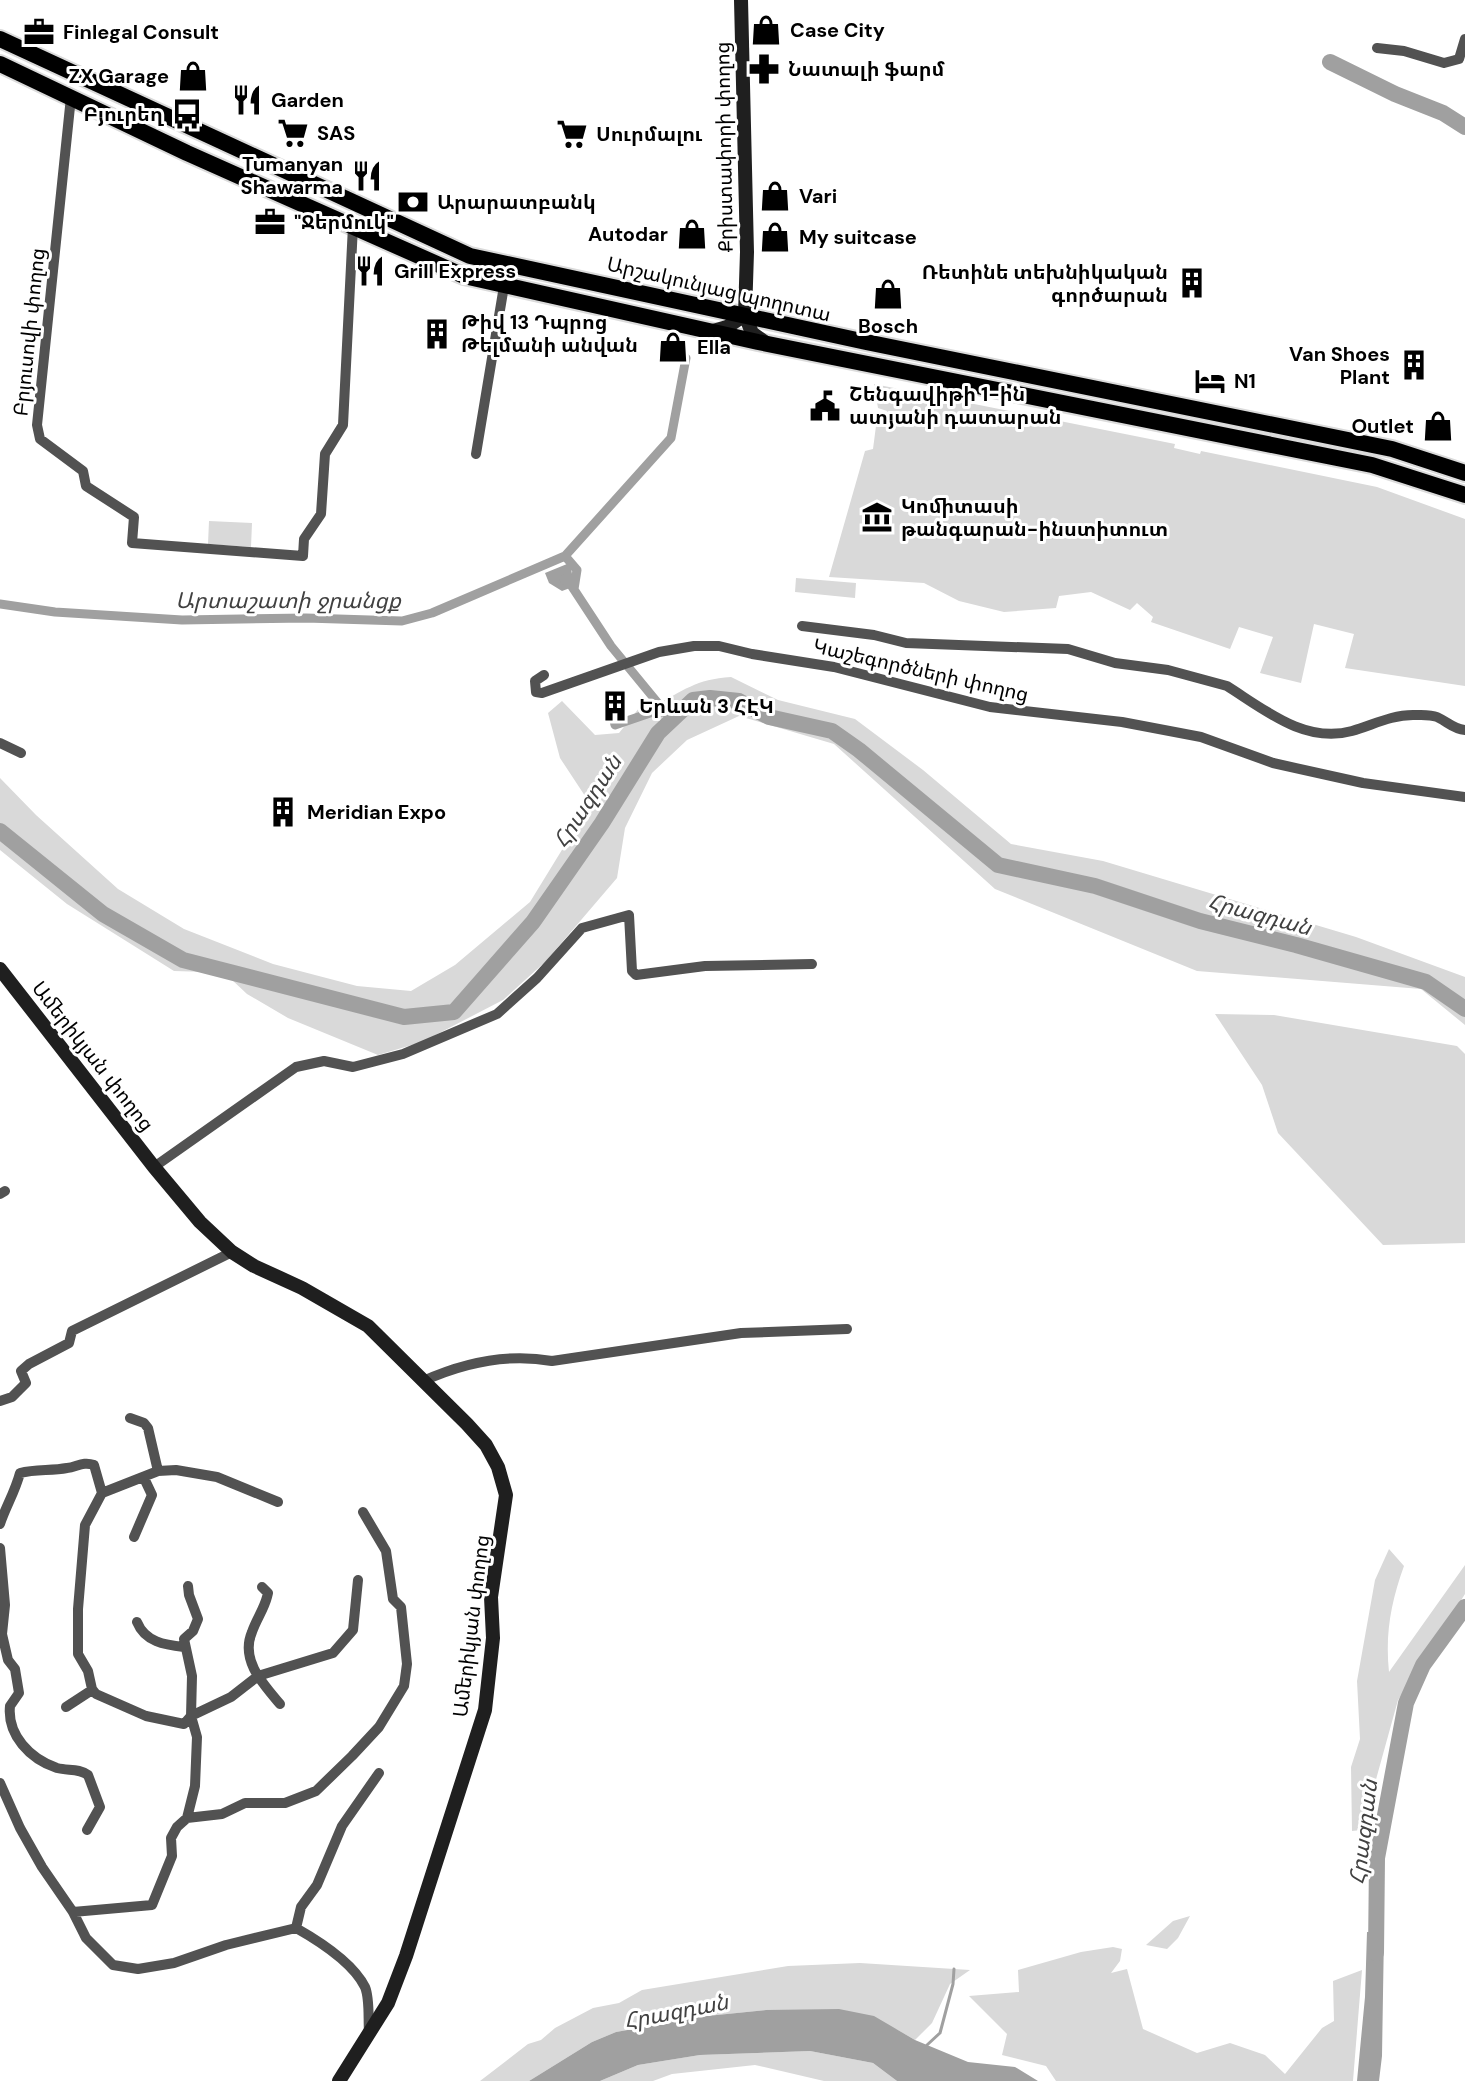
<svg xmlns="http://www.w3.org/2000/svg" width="1465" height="2081" viewBox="0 0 1465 2081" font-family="'DM Sans','Noto Sans Armenian',sans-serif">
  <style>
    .green { fill: #d9d9d9 }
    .water { fill: #a0a0a0 }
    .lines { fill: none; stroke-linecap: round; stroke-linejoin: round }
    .stream { stroke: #a0a0a0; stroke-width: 3 }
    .canal { stroke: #a0a0a0; stroke-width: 9 }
    .river { stroke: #a0a0a0; stroke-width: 16 }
    .primary-casing { stroke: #dbdbdb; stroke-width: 20 }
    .street { stroke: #525252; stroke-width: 10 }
    .secondary { stroke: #1f1f1f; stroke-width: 14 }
    .primary { stroke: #000; stroke-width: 16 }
    .labels { text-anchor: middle; stroke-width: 6; stroke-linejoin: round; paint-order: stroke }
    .poi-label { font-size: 20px; font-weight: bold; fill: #000; stroke: #fff; text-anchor: start }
    .street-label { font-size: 20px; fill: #000; stroke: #fff }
    .water-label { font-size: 22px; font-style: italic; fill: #414141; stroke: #fff }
  </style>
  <rect width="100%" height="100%" fill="#fff"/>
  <!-- green -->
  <path class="green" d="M874,384l301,60 -1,4 26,6 1,-3 176,36 88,32v167l-120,-18 9,-34 -40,-10 -13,59 -41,-10 13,-36 -34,-10 -9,22 -79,-27 2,-5 -16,-14 -7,7 -39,-18 -32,4 -3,12 -52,4 -45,-11 -35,-18 -95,-6 36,-126 8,-2 3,-23 8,1 3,-16 -9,-3z
    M209,521l43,2 -1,24 -43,-3z
    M796,578l60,5 -1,15 -60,-6z
    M731,677l47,23 77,19 68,51 88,74 92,17 253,76 109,40v48l-44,-36 -224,-18 -202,-82 -161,-145 -95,-28 -52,24 -35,33 -27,55 -8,50 -71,83 -43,39 -81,42 -44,13 -90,-37 -41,-24 -16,-15 -25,-7 -32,-1 -107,-67 -67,-54v-72l36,37 82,74 66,40 89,35 84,22 54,5 44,-26 75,-63 38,-62 19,-41 -27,-41 -12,-45 14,-12 33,34 24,-2 25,-31 10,4c29,-15 42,-27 77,-29z
    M1215,1014l59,1 183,31 8,8v189l-82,2 -105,-112 -16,-48z
    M1389,1549l15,17c-13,36 -19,68 -15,106l76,-107v29l-67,106 -36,130 -10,1 -1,-64 9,-28 -3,-58 18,-101z
    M1190,1916l-12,22 -11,11 -21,-4 27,-24z
    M1113,1947l9,2 -2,12 -9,12 16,-4 16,60 54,24 33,-10 35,12 20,19 37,-46 12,-7 -1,-40 29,-11 -9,111h-297l-10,-15 -44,-11 5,-21 -38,-38 50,-4 -1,-22 63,-18z
    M860,1963l110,7 -20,14 -18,39 -17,17 -19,-11 -130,-19 -59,6 -91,16 -24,10 -63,39h-49l48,-37 13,-4 14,-12 38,-20 26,-5 23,-13 146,-24z
    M810,2051l63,12 24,18h-73l-69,-16 -83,9 -19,7h-53l38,-16 62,-10z"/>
  <!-- water -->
  <path class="water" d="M567,564l4,4 2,12 -3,8 -8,3 -13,-8 -4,-10z
    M1367,1932l17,1 -2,123 -3,25h-22l8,-84z
    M839,2009l35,7 41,24 53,22 47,5 23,14h-141l-24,-18 -63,-12 -110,4 -62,10 -38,16h-71l63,-39 24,-10 91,-16 59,-6z"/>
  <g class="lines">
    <!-- stream -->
    <path class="stream" d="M927,2045l13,-12 13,-49 1,-15"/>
    <!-- canal -->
    <path class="canal" d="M565,556l12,14 -3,19
      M564,579l7,6 40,61 60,73
      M0,604l55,8 127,8 124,-2 96,3 30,-8 133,-57 106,-118 15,-80
      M611,708l4,17 38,-13h12"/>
    <!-- river -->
    <path class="river" d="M1330,62l65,32 48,19 22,14
      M0,831l103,83 80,46 221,57 50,-5 79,-90 69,-99 56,-90 35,-33 17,-2 29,3 30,16 63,14 27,19 139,115 97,21 105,35 96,24 130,37 39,27
      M1376,1953l1,-95 29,-155 17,-38 42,-58"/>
    <!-- primary casing -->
    <g class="primary-casing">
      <path id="primary" d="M0,39l470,217 396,86 526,107 73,24
        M0,64l187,89 277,123 294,66 614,123 93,30"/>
    </g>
    <!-- street -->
    <path class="street" d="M1377,48l27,3 40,12 15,-4 6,-20
      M71,97l-34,328 3,14 43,32 3,15 48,31 -2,26 171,13 1,-17 17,-25 4,-60 18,-29 10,-199
      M476,454l28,-168
      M802,626l72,9 32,8 162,6 47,14 53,7 59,16c38,24 78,58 125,45 21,-6 39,-16 61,-16 8,0 17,-1 24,2 11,5 16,12 28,13
      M544,675l-9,6 1,11 6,1 117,-41 35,-6h25l33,8 82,13 156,40 132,15 79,15 72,26 90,20 102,14
      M0,743l21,10
      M154,1167l142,-100 28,-6 29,6 50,-13 94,-40 40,-36 45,-50 47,-13 3,56 4,4 69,-9 107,-2
      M0,1194l5,-3
      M423,1381c40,-18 85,-28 129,-20l189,-28 106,-4
      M0,1401l12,-4 14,-14 -5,-12 8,-7 40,-21 3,-12 160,-79
      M130,1418l14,5 4,5 10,43
      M278,1502l-61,-25 -41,-7 -18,1 -56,22 -17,32 -7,84v45l10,17 4,18 4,5 50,22 38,8 7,-8 40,-19 27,-21 75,-23 20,-23 5,-50
      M0,1524c6,-18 15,-32 20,-51 16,-4 31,-2 47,-5 10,-1 16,-7 27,-3l8,28
      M134,1537l18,-42 -8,-17
      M0,1548l5,57 -3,29 6,26 7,9 4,24 -9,13c-3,29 20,53 47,62 11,3 22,0 31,7l12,32 -13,23
      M262,1587l6,6 -1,4c-3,12 -11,23 -15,35 -12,28 11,52 28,72
      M137,1622c8,20 28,23 47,25
      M66,1707l26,-17
      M0,1783l20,45 22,39 31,45 13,26 27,27 25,4 36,-6 52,-18 70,-17c23,13 57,35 69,59 5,12 3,32 4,45
      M187,1818l35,-4 23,-11h40l31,-12 36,-35 27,-29 25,-41 3,-22 -6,-57 -8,-8 -7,-48 -23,-39
      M73,1912l79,-7 20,-49 -1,-18 6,-11 10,-9 8,-32 2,-49 -6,-21 1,-40 -8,-37 9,-8 5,-12 -9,-24 -1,-9
      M296,1928l5,-21 16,-22 25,-59 37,-53"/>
    <!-- secondary -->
    <path class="secondary" d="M741,0l6,252 -2,63 7,18 14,10
      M713,331l14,-4 18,-12
      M0,969l154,198 46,55 32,30 22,14 48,22 66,38 99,98 19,21 12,22 8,28 -15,102 2,41 -8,72 -79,246 -18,47 -49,78"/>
    <!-- primary -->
    <use href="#primary" class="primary"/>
  </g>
  <!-- icons -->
  <defs>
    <g id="shop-bare" transform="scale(2.4)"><path d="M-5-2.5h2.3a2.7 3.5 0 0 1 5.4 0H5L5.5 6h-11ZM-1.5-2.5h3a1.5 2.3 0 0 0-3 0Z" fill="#000" stroke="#fff" stroke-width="2.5" paint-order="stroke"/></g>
    <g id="office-bare" transform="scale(2.4)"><path d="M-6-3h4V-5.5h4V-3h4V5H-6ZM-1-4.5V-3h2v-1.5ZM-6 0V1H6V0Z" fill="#000" stroke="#fff" stroke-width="2.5" paint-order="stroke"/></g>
    <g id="pharmacy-bare" transform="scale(2.4)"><path d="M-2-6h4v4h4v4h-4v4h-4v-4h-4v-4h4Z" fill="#000" stroke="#fff" stroke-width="2.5" paint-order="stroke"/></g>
    <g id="restaurant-bare" transform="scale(2.4)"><path d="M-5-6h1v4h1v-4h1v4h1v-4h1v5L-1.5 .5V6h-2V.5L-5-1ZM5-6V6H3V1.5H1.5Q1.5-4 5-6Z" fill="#000" stroke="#fff" stroke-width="2.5" paint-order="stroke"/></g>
    <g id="bus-bare" transform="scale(2.4)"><path d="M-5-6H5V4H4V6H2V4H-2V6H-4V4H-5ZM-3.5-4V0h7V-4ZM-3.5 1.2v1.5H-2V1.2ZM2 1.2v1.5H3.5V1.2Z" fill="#000" stroke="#fff" stroke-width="2.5" paint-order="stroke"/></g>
    <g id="supermarket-bare" transform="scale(2.4)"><path d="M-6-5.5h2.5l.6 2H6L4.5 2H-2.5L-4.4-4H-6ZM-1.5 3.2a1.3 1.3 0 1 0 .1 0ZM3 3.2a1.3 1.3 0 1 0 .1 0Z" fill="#000" stroke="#fff" stroke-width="2.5" paint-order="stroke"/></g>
    <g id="bank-bare" transform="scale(2.4)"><path d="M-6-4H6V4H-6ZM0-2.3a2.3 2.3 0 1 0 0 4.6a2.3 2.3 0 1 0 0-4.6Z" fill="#000" stroke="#fff" stroke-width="2.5" paint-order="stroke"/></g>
    <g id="building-bare" transform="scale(2.4)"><path d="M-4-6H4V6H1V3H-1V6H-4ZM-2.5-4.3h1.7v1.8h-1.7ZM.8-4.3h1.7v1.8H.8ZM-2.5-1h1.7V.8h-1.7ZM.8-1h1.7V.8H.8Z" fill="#000" stroke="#fff" stroke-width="2.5" paint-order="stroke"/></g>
    <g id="hotel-bare" transform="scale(2.4)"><path d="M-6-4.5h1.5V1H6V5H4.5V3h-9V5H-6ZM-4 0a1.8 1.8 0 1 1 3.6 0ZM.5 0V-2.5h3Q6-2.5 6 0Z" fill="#000" stroke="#fff" stroke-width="2.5" paint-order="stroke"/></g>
    <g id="civic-bare" transform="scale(2.4)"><path d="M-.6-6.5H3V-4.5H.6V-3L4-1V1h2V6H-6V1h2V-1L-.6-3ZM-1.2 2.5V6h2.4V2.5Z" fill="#000" stroke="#fff" stroke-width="2.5" paint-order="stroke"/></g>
    <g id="museum-bare" transform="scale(2.4)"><path d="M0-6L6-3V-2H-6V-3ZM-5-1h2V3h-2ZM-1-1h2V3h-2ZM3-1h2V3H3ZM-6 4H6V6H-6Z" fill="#000" stroke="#fff" stroke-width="2.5" paint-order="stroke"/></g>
  </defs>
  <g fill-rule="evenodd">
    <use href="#shop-bare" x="766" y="30"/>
    <use href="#office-bare" x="39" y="32"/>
    <use href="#pharmacy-bare" x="764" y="69"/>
    <use href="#shop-bare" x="193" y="76"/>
    <use href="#restaurant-bare" x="247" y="100"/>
    <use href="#bus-bare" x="187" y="114"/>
    <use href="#supermarket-bare" x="293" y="133"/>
    <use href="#supermarket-bare" x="572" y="134"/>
    <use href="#restaurant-bare" x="367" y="176"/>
    <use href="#shop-bare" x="775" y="196"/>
    <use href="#bank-bare" x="413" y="202"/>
    <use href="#office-bare" x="270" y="222"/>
    <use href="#shop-bare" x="692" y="234"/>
    <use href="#shop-bare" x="775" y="237"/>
    <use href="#restaurant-bare" x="370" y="271"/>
    <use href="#building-bare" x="1192" y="283"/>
    <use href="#shop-bare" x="888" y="294"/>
    <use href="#building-bare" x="437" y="334"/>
    <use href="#shop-bare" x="673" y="347"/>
    <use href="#building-bare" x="1414" y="365"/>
    <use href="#hotel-bare" x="1210" y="381"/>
    <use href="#civic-bare" x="825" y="406"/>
    <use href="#shop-bare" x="1438" y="426"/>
    <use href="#museum-bare" x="877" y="517"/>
    <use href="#building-bare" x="615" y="706"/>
    <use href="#building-bare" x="283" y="812"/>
  </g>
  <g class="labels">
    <!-- poi labels -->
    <g class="poi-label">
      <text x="790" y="37">Case City</text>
      <text x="63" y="39">Finlegal Consult</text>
      <text x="788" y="76">Նատալի ֆարմ</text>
      <text x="169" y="83" text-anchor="end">ZX Garage</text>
      <text x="271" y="107">Garden</text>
      <text x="163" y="121" text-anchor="end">Բյուրեղ</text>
      <text x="317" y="140">SAS</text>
      <text x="596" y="141">Սուրմալու</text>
      <text x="343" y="171" text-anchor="end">Tumanyan<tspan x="343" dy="23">Shawarma</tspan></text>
      <text x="799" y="203">Vari</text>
      <text x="437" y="209">Արարատբանկ</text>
      <text x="294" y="229">"Ջերմուկ"</text>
      <text x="668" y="241" text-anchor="end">Autodar</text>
      <text x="799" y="244">My suitcase</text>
      <text x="394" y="278">Grill Express</text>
      <text x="1168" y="279" text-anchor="end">Ռետինե տեխնիկական<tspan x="1168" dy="23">գործարան</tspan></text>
      <text x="461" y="329">Թիվ 13 Դպրոց<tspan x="461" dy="23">Թելմանի անվան</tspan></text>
      <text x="888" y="333" text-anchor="middle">Bosch</text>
      <text x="697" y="354">Ella</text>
      <text x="1390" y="361" text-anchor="end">Van Shoes<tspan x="1390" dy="23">Plant</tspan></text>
      <text x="1234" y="388">N1</text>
      <text x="849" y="401">Շենգավիթի 1-ին<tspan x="849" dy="23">ատյանի դատարան</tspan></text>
      <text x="1414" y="433" text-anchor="end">Outlet</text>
      <text x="901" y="513">Կոմիտասի<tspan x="901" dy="23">թանգարան-ինստիտուտ</tspan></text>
      <text x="639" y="713">Երևան 3 ՀԷԿ</text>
      <text x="307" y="819">Meridian Expo</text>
    </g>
    <!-- street labels -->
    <g class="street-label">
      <text transform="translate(724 147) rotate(-91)" y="7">Քրիստափորի փողոց</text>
      <text transform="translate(719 289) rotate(13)" y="7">Արշակունյաց պողոտա</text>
      <text transform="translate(29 332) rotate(-84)" y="7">Բրյուսովի փողոց</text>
      <text transform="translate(921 670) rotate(13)" y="7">Կաշեգործների փողոց</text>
      <text transform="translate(93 1056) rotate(52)" y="7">Ամերիկյան փողոց</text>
      <text transform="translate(471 1626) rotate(-83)" y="7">Ամերիկյան փողոց</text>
    </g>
    <!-- water labels -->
    <g class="water-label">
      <text x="288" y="608">Արտաշատի ջրանցք</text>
      <text transform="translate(587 801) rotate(-57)" y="8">Հրազդան</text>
      <text transform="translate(1260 914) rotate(15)" y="8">Հրազդան</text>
      <text transform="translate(1363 1832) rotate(-83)" y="8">Հրազդան</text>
      <text transform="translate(676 2011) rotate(-11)" y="8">Հրազդան</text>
    </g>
  </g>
</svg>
